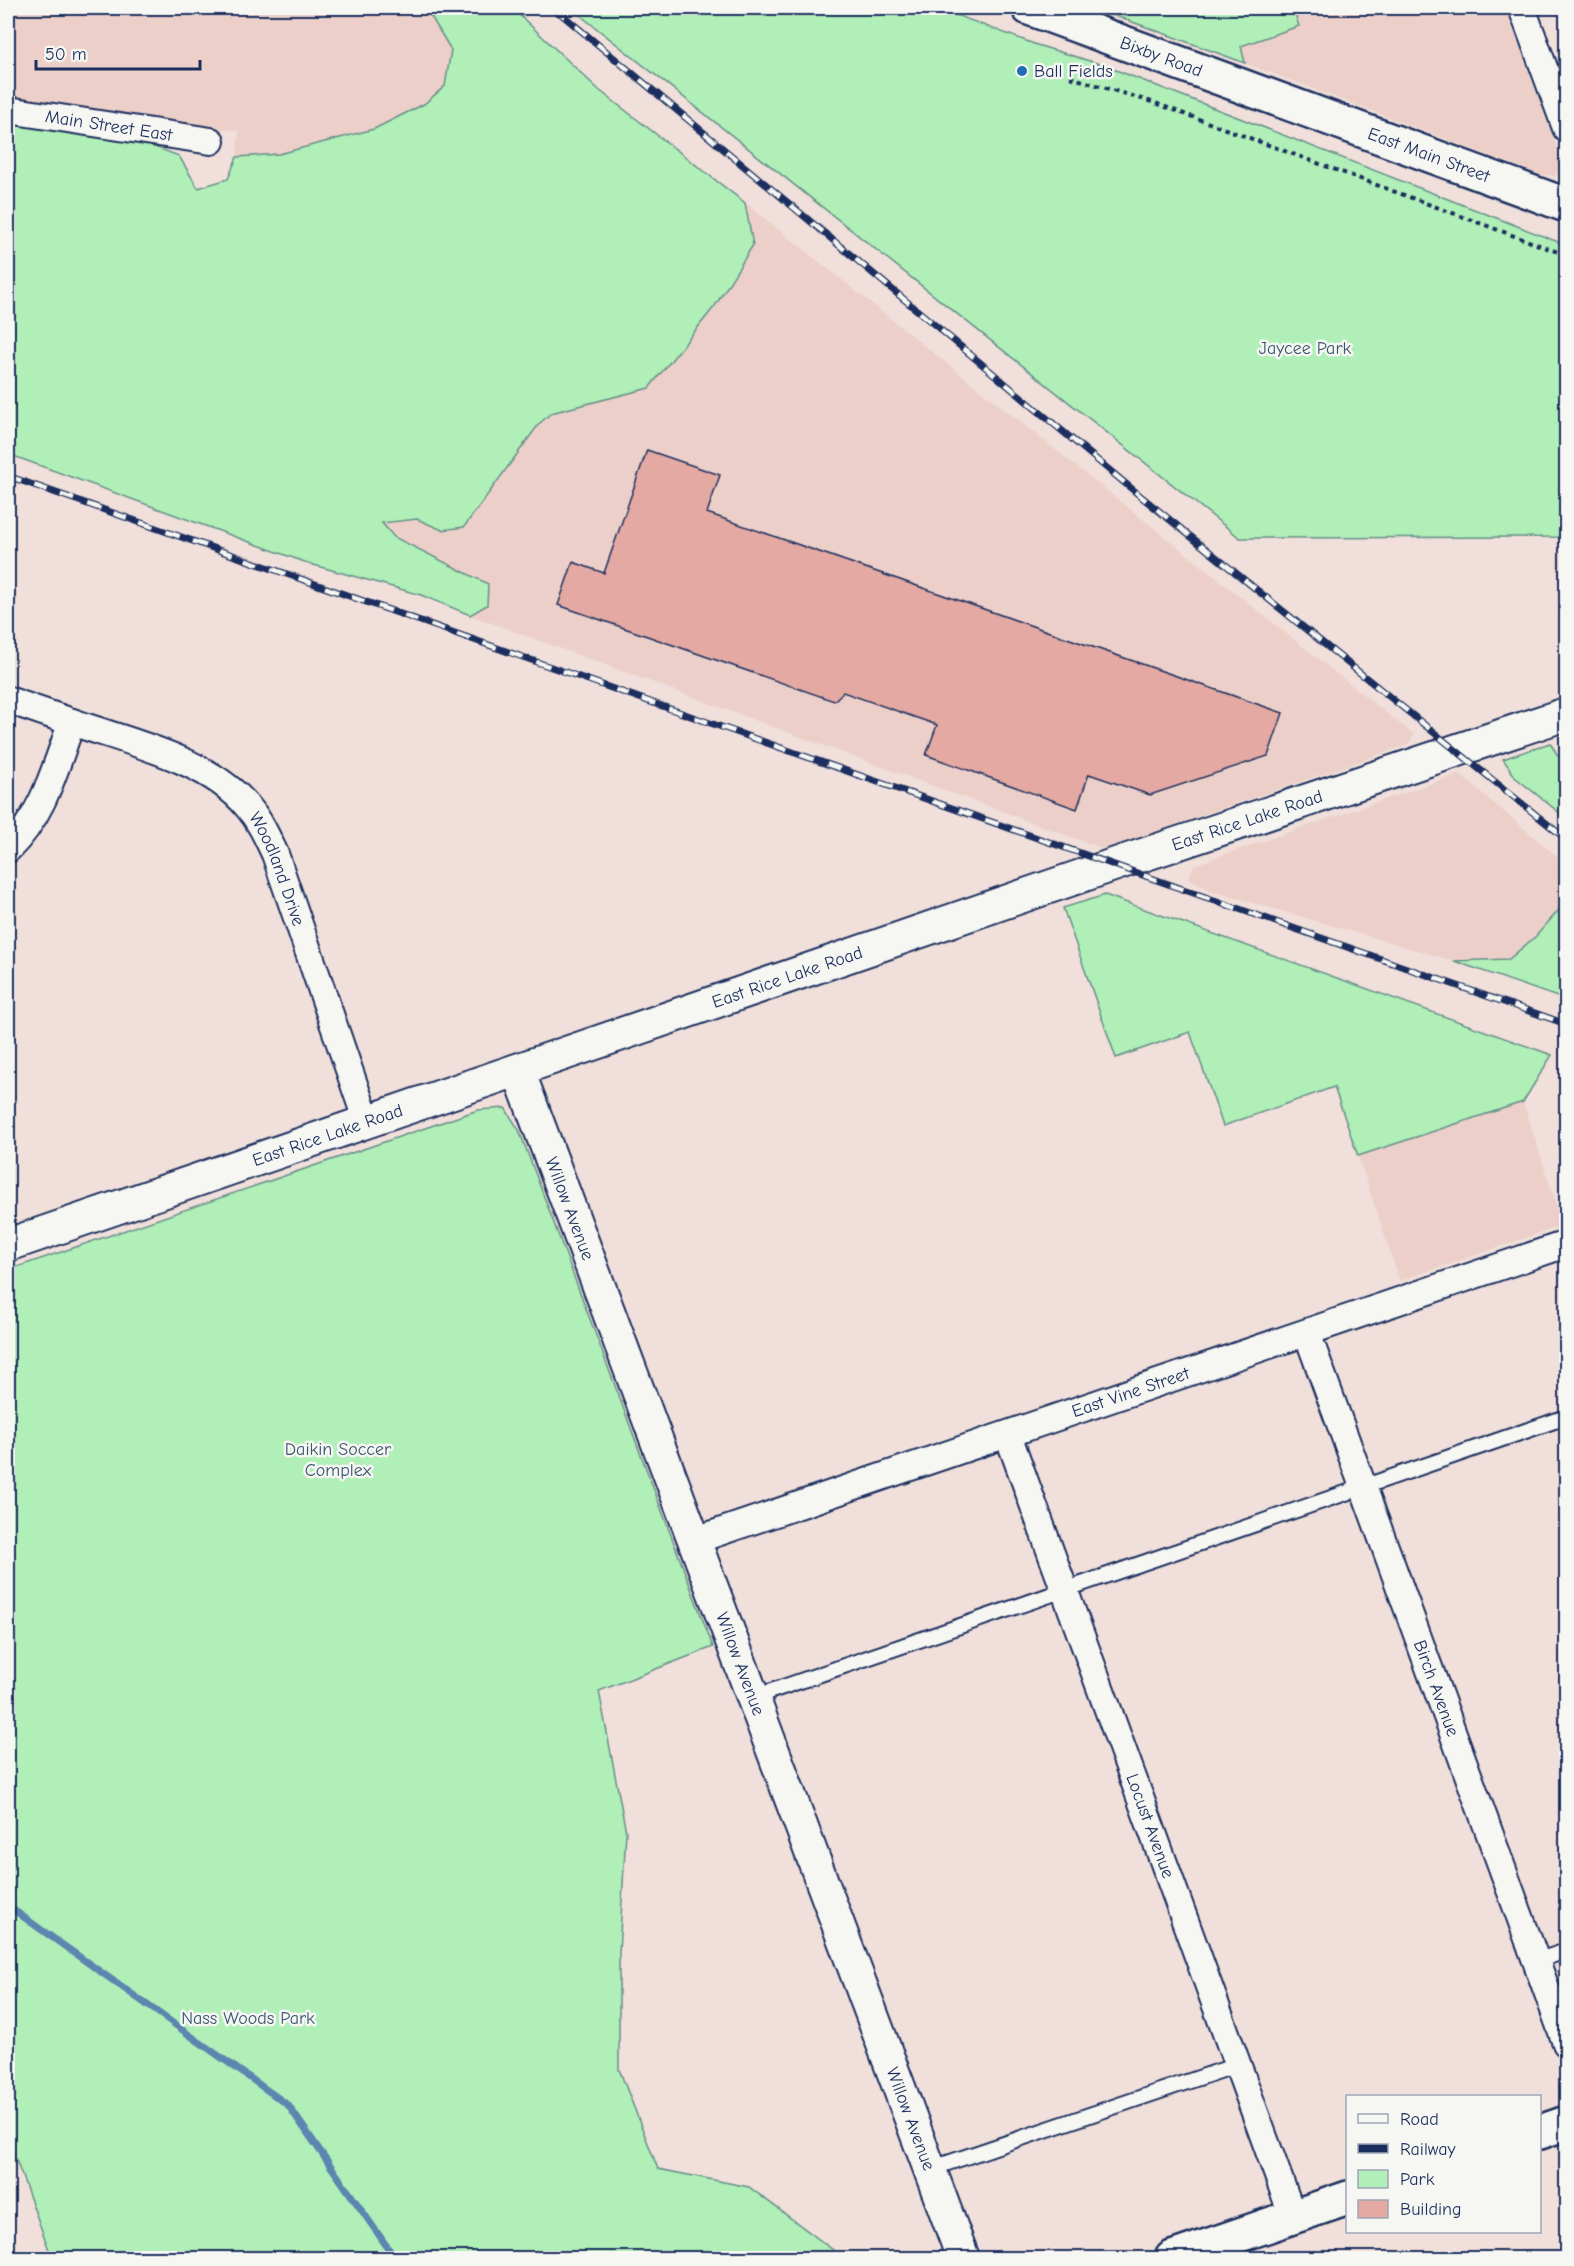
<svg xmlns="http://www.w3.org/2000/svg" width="1574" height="2266" viewBox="0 0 1574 2266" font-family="'Comic Neue',sans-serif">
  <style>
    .built { fill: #eccfc9 }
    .green { fill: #b0efb7; stroke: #668f8a; stroke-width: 1.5 }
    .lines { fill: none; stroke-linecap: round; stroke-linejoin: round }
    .stream { stroke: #5c85b0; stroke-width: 7 }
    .building { fill: #e3a9a2; stroke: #1b2f5e; stroke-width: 1.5 }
    .service-casing { stroke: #1b2f5e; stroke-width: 18 }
    .minor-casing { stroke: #1b2f5e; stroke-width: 30 }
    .tertiary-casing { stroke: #1b2f5e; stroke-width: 36 }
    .secondary-casing { stroke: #1b2f5e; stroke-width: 38 }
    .path { stroke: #1b2f5e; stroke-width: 4; stroke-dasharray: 4.5 4.5; stroke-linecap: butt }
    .service { stroke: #f6f6f2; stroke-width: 14 }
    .minor { stroke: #f6f6f2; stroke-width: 26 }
    .tertiary { stroke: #f6f6f2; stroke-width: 32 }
    .secondary { stroke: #f6f6f2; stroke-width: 33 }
    .rail-casing { stroke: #1b2f5e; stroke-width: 7 }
    .rail { stroke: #f6f6f2; stroke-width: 4.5; stroke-dasharray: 14; stroke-linecap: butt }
    .poi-dot { fill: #1f6fb2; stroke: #f6f6f2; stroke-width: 2 }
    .labels { text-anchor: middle; stroke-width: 5; stroke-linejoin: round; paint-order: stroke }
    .street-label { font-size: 18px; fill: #1b2f5e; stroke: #f6f6f2 }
    .poi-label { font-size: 18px; fill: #1b2f5e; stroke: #f6f6f2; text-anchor: start }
    .park-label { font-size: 18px; fill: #395570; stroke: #f6f6f2 }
  </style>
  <rect width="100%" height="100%" fill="#f0dfda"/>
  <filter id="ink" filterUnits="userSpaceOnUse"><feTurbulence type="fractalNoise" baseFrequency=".0167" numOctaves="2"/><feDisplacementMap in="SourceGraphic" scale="12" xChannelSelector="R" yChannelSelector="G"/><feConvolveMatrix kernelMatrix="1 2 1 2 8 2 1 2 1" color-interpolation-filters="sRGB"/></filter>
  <g filter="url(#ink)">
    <!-- built -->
    <path class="built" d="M8,8h418l26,42 -7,36 -21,18 -50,25 -95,25 -42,3 2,-26 -231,-35z
      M1293,8h212l58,155 -8,13 -17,-2 -293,-111 -4,-17 57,-20z
      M745,203l669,532 -7,10 -303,104 -634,-234 17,-10 1,-21 -94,-47 -12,-14 35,-4 25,11 109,-117 99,-25 65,-82 38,-61z
      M1459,774l107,90v38l-30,34 -27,23 -55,2 -244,-71 -21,-12 5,-13z
      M1523,1102l40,123 -163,56 -42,-125z"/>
    <!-- green -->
    <path class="green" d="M426,8h86l87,82 146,113 8,42 -38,61 -66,82 -98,25 -12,11 -75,103 -22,3 -25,-11 -35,4 12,14 94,47 -1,21 -17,10 -49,-20 -111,-31 -302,-110v-333l131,20 40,15 19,32 30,-9 9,-22 42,-3 95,-25 50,-25 21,-18 6,-36z
      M571,8h366l100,37 66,20 463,180v292l-326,1z
      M1094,8h199l6,18 -58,20 4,17z
      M1550,743l16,25v50l-50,-40 -13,-19z
      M1105,895l447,160 -29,47 -165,54 -24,-69 -111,39 -33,-94 -74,26 -53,-150z
      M1566,902v98l-112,-39 55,-2 27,-23z
      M505,1108l14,22 194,517 -114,44 27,141 -7,120v117l39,100 91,18 84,63 3,8h-784l-44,-120v-868l470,-160z"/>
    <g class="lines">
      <!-- stream -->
      <path class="stream" d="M8,1906l280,199 107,153"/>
    </g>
    <!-- building -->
    <path class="building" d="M647,450l73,25 -13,38 576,200 -15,43 -118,39 -61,-21 -12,35 -151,-54 11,-30 -94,-33 -9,9 -276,-96 15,-43 31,11z"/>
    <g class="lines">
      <!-- service casing -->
      <g class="service-casing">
        <path id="service" d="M754,1697l812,-280
          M1536,1961l30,-10
          M930,2169l307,-104"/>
      </g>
      <!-- minor casing -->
      <g class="minor-casing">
        <g id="minor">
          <path d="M1522,8l44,120"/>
          <path id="s1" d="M8,110l203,31"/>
          <path d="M8,700l64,22c-17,45 -28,93 -64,127"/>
          <path id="s2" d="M72,722c56,20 137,37 176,85 12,14 19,30 27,47l92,268"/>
          <path id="s3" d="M1307,1333l259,710"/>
          <path id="s4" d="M1008,1435l285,782"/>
          <path id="s5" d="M696,1540l870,-296"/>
        </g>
      </g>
      <!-- tertiary casing -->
      <g class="tertiary-casing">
        <g id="tertiary">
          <path id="s6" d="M518,1070l445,1188"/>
          <path id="s7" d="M8,1245l1108,-381 450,-150"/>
        </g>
      </g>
      <!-- secondary casing -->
      <g class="secondary-casing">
        <g id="secondary">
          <path id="s8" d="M1029,8l537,197"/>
          <path d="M1540,2132l26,-9"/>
          <path d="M1172,2258l176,-60"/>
        </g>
      </g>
      <!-- path -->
      <path class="path" d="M1070,77l85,26 411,152"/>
      <!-- service -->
      <use href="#service" class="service"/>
      <!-- minor -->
      <use href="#minor" class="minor"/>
      <!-- tertiary -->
      <use href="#tertiary" class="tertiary"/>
      <!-- secondary -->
      <use href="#secondary" class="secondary"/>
      <!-- rail casing -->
      <g class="rail-casing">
        <path id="rail" d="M554,8l584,486 428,345
          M8,476l1558,548"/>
      </g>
      <!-- rail -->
      <use href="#rail" class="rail"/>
    </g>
  </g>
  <!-- markers -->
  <circle class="poi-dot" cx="1022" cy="71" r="6"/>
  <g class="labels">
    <!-- street labels -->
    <g class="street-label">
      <text dy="6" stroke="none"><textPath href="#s8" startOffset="141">Bixby Road</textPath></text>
      <text dy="6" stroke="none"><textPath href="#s1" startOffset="102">Main Street East</textPath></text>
      <text dy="6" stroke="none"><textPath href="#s8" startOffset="426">East Main Street</textPath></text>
      <text dy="6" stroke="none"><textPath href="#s7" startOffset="1310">East Rice Lake Road</textPath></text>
      <text dy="6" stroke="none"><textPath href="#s2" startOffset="267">Woodland Drive</textPath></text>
      <text dy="6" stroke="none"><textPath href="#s7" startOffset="824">East Rice Lake Road</textPath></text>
      <text dy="6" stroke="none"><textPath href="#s7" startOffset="338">East Rice Lake Road</textPath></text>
      <text dy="6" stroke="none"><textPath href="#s6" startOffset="148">Willow Avenue</textPath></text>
      <text dy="6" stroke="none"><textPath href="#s5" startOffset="459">East Vine Street</textPath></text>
      <text dy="6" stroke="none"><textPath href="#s6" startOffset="634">Willow Avenue</textPath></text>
      <text dy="6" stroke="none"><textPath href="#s3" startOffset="378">Birch Avenue</textPath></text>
      <text dy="6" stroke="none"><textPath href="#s4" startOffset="416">Locust Avenue</textPath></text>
      <text dy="6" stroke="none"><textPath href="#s6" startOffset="1120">Willow Avenue</textPath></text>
    </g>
    <!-- poi labels -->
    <g class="poi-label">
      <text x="1034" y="77">Ball Fields</text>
    </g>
    <!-- park labels -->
    <g class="park-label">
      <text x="1305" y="354">Jaycee Park</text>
      <text x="338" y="1455">Daikin Soccer<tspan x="338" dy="21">Complex</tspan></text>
      <text x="248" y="2024">Nass Woods Park</text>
    </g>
  </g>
  <!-- margin -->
  <rect width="1574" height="2266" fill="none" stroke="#f6f6f2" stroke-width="30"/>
  <rect x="15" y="15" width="1544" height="2236" fill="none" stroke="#1b2f5e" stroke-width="2" filter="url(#ink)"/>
  <!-- legend -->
  <rect x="1346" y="2095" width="195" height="138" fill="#f6f6f2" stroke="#9ea6b7" stroke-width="1.5"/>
  <rect x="1358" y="2114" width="30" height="9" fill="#f6f6f2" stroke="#9ea6b7" stroke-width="1.5"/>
  <text x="1400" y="2125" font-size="18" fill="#1b2f5e">Road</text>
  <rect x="1358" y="2144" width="30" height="9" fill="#1b2f5e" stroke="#9ea6b7" stroke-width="1.5"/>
  <text x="1400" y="2155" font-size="18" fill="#1b2f5e">Railway</text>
  <rect x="1358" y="2170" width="30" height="18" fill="#b0efb7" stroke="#9ea6b7" stroke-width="1.5"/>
  <text x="1400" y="2185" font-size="18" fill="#1b2f5e">Park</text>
  <rect x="1358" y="2200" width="30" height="18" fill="#e3a9a2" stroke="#9ea6b7" stroke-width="1.5"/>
  <text x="1400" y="2215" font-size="18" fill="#1b2f5e">Building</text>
  <!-- scale -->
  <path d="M36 60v9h164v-9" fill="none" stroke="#1b2f5e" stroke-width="3"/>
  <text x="45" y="60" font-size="18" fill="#1b2f5e" stroke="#f6f6f2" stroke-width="4.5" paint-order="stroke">50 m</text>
</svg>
